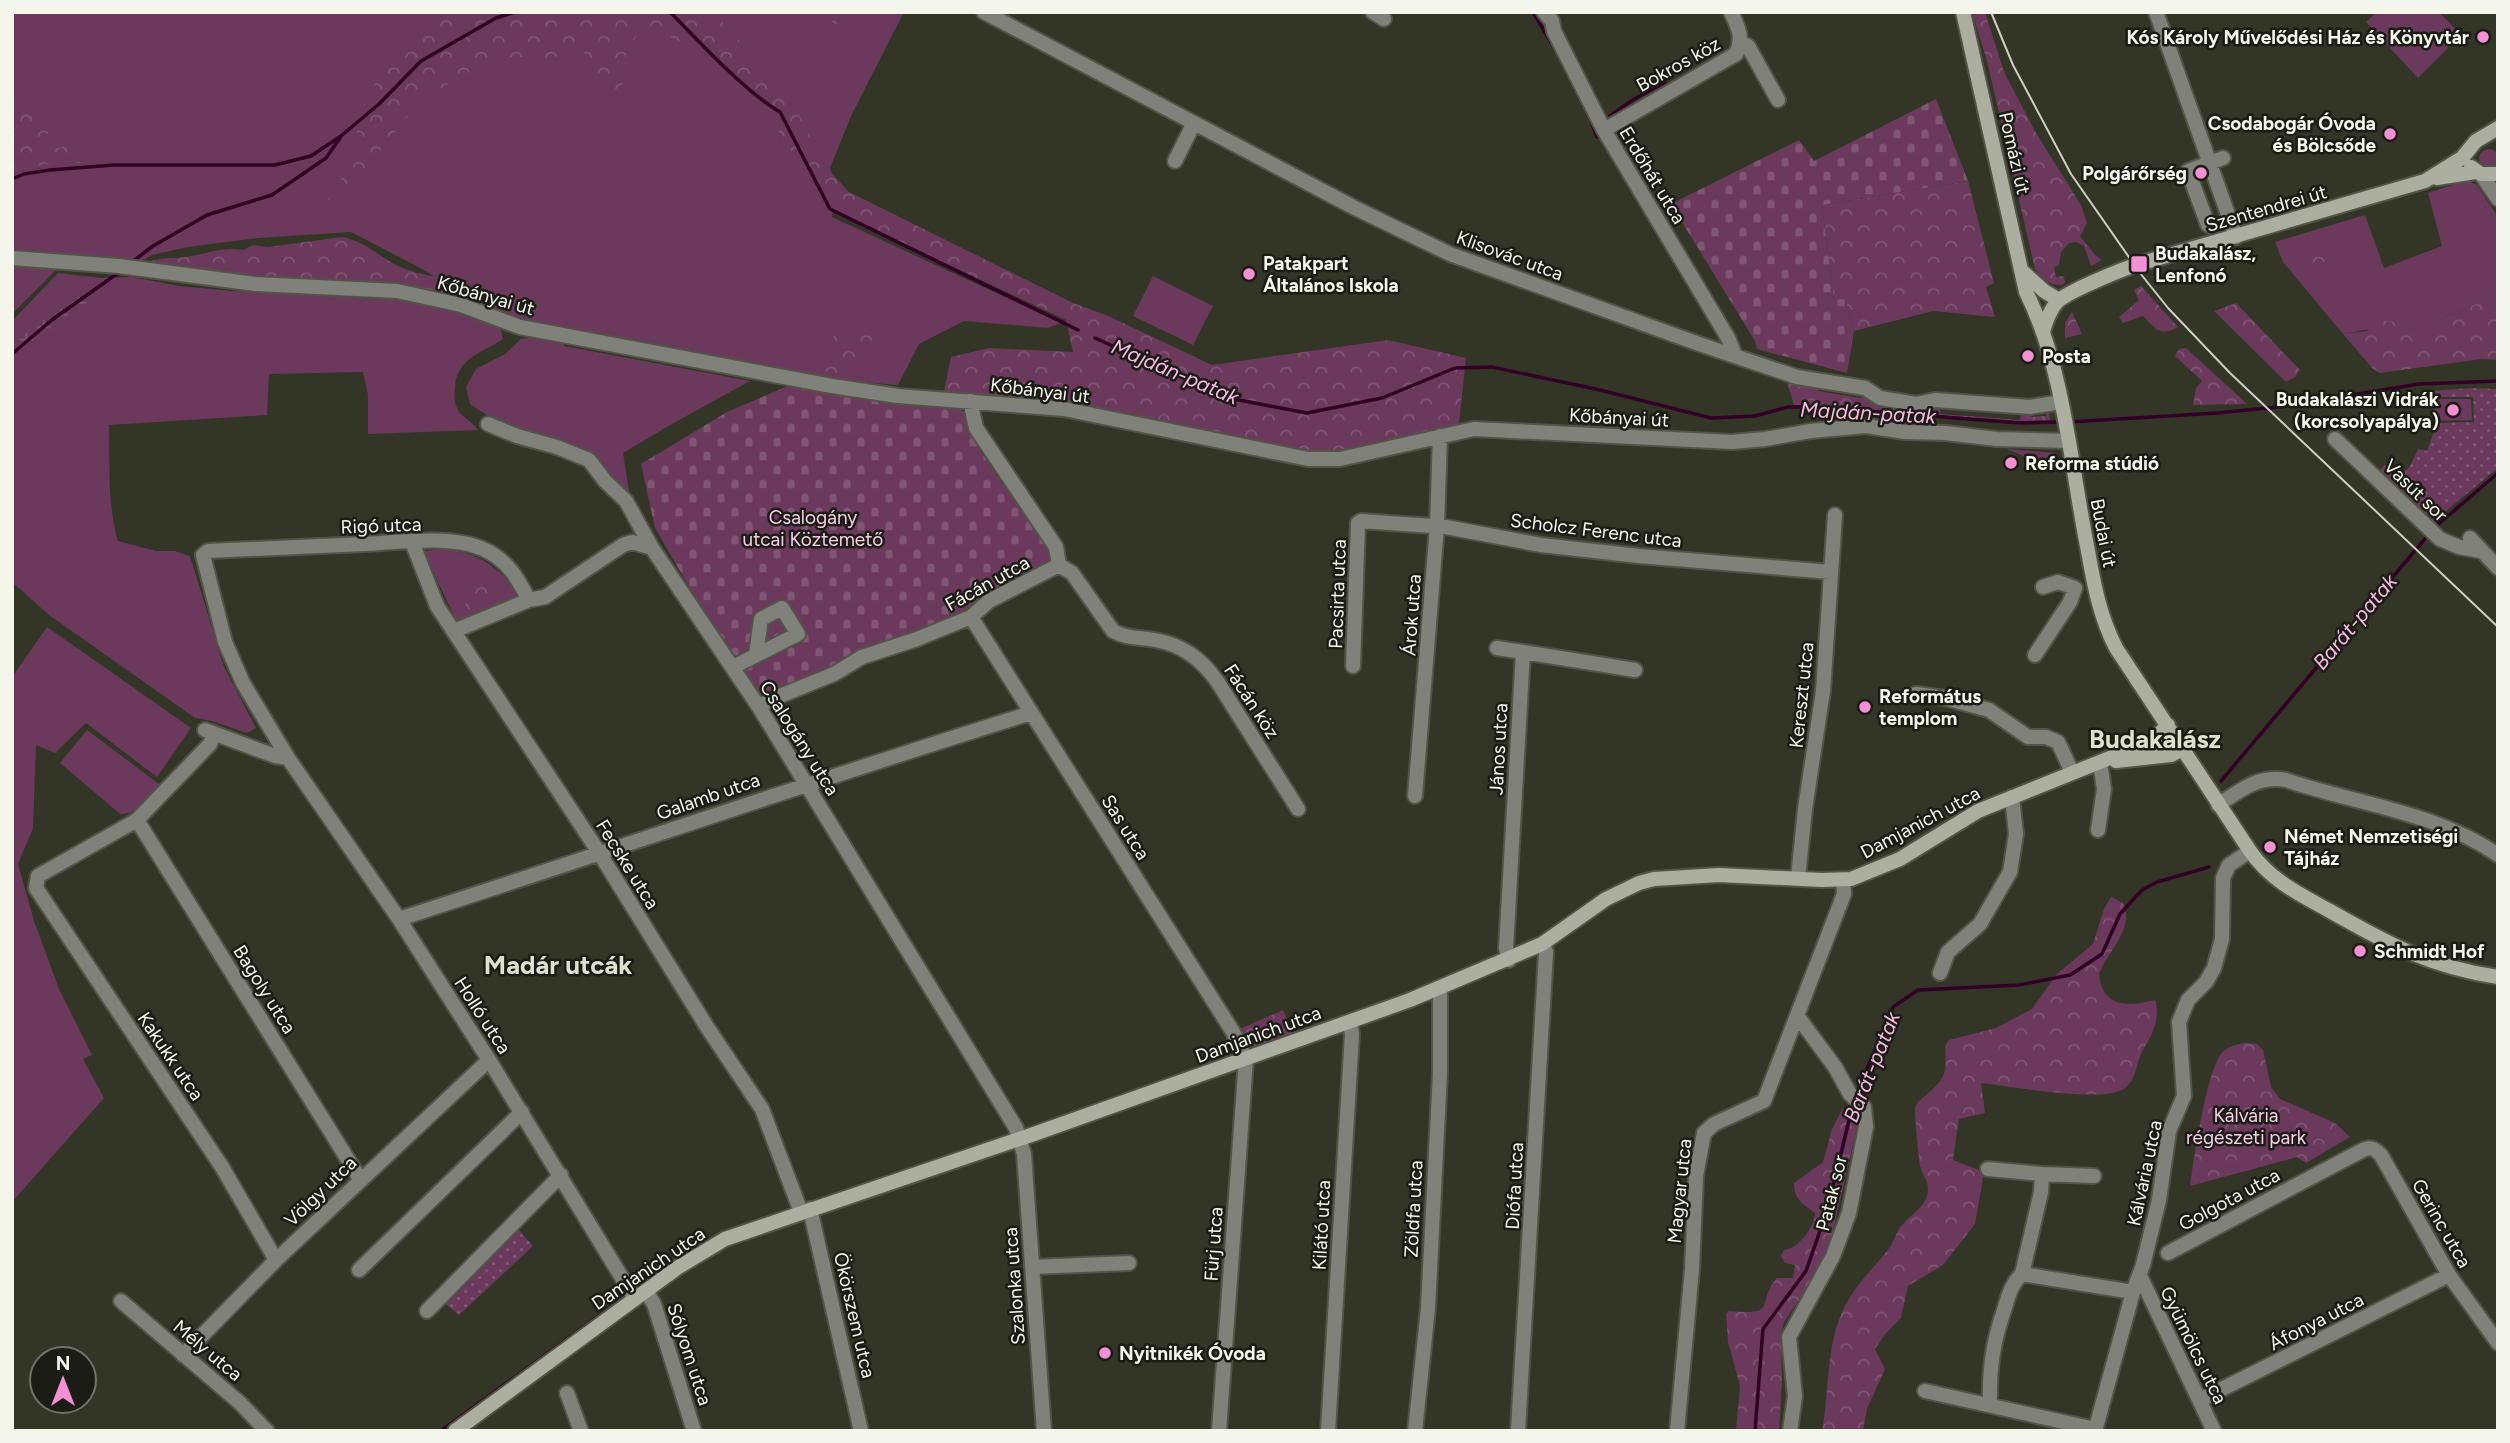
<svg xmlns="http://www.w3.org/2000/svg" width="2510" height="1443" viewBox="0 0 2510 1443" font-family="Figtree,sans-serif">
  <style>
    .grass { fill: #6b395c }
    .forest { fill: url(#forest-crowns) }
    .wetland { fill: url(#wetland-marsh) }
    .cemetery { fill: url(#cemetery-stones) }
    .garden { fill: url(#garden-dots) }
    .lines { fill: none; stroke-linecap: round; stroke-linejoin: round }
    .stream { stroke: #320026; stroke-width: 3.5 }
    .minor-casing { stroke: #525446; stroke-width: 18 }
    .secondary-casing { stroke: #525446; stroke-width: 18 }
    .minor { stroke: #80817a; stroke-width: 14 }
    .secondary { stroke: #abaea1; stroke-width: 14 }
    .tram { stroke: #ced0c5; stroke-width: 2 }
    .poi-dot { fill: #f491d4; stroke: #1b1c15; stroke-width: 2.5 }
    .labels { text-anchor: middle; stroke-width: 5; stroke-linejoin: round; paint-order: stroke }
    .poi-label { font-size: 19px; font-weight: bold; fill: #f4f6ec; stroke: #1b1c15; text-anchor: start }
    .street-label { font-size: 19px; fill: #f4f6ec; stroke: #1b1c15 }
    .park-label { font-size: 19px; fill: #f8cee9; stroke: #1b1c15 }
    .water-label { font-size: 21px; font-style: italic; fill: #f8bae2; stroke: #1b1c15 }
    .district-label { font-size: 26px; font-weight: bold; fill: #dee1ce; stroke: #1b1c15 }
  </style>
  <defs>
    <pattern id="forest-crowns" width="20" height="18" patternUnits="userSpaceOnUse" patternTransform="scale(1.75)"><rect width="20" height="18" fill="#6b395c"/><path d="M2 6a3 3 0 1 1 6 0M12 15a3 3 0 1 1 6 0" fill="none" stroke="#815674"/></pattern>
    <pattern id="wetland-marsh" width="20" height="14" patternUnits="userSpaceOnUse" patternTransform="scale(1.75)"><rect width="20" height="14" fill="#6b395c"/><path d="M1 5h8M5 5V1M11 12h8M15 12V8" fill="none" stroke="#815674"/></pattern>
    <pattern id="cemetery-stones" width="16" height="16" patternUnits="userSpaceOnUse" patternTransform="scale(1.75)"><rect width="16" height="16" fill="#6b395c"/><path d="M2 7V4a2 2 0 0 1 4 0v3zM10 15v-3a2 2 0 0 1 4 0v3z" fill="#815674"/></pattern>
    <pattern id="garden-dots" width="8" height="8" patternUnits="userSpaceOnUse" patternTransform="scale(1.75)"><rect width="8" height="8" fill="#6b395c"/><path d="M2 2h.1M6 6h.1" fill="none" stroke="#815674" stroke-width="1.8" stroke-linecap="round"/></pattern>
  </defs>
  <rect width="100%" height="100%" fill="#333526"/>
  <!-- grass -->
  <path class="grass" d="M12,12h892l-52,102 -22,54 6,18 -4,31 229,106 -13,5 -84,-7 -45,23 -21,41 -76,-6 -302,-52 -98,-58 -71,-37 -93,6 -70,9 -36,8 -34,20 -62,-5 -44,44z
    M2377,12h62l22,23 -43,43 -52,-56z
    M2479 159a10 10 0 1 1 20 0a10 10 0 1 1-20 0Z
    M2467,180l10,5 21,32v77l-8,2 -31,17 -14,3 -24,21 -19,-14 -59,11 -60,-72 -8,-20 90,-27 19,53 58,-22 -14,-53z
    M58,273l44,5 30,-1 47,9 53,5 115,4 58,5 54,13 41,13 3,13c-21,14 -47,19 -48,49 -1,8 -1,15 3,22 5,8 15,12 20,20l-110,4v-39l-5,-23 -94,2 -2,41 -158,10c1,37 -2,79 9,116l38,10h19l15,5 34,111 32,61 -9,5 -35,-12 -17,-3 -146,-103 -37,-33v-261z
    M1153,276l60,30 -20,39 -60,-29z
    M537,337l27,3v6l186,35 -78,43 -49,29 7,44 -41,-46 -67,-21 -32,-13 -20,-13 -4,-17 10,-18 29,-15 16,-15z
    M2435,399h36l1,21 -37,1z
    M442,549c37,3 57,18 79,48l-63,27 -33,-69 -1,-4z
    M47,627l144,101 -34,49 -71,-54 -31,30 -19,-8 -3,83 -15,36 16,57 25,68 33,66 -9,4 21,39 -92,104v-525z
    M87,730l76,57 -33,26 -10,1 -60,-51z"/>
  <!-- forest -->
  <path class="forest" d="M437,12h275l74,78 41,78 22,24 224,111 33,12 106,50 176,-25 78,18 -8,74 -118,27 -396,-68 7,-34 38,-9 84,4 -7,-32 -236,-111 -70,-106 -39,-39 -75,-40 -20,26 1,30 -15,13 -27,-17 -1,-40 -35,26 -35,-6 -47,17 -46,27 -87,107 -7,-6 21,-34 16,-63 17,-33 52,-47z
    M837,12h30l-12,22 -23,-12z
    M1972,12h13l19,60 32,61 45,72 6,18 -7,13 15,19 7,5 -11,6 -7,-20 -8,-4 -7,1 -8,9 -2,13 -5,2 2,10 8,-1 1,7 -4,2c-12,0 -19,-6 -26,-16l-48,-208z
    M15,90l20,9 15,32 -9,12 10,7 28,-8 5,10 -3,11 -36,1 -33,7v-19l4,-3 -4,-10v-43z
    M1968,181l26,102 -8,4 9,30 -62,-6 -79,20 -9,-32 -11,2 -12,-96z
    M342,237c27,5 39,23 63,32 15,6 32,7 48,12 12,4 24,11 35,16l2,15 -209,-32 -131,-13 1,-6c12,-4 22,-2 35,-4 20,-3 37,-11 57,-7l10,-5 15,2z
    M2326,240c8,15 -1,25 -16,30l-8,-8c3,-14 10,-19 24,-22z
    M2141,286l37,41c-18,10 -22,2 -35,-11l-20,7 -4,-6 20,-17 -5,-10z
    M2498,294v66l-17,-1 -101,14 -7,-4 -30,-35 24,-3 9,-12 26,4 19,13 24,-20 14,-3 31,-17z
    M2236,303l64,67 -5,7 -9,5 -72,-71z
    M2072,312l10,22 -17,4v-15z
    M856,327l15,2 1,15 -11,12 -5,14 7,8 -5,4 -38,-13 1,-7 15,-9 -4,-24z
    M2186,348l61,56 -54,1 3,-17 6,-7 -27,-25 4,-7z
    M1787,382l30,4 1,5 43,7 1,-5 79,12 -1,9 80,6 1,-8h9l1,5 15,-1v-5h3l1,9 -29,1 -227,-16z
    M2007,449l48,4 1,14 -12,-2z
    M489,576l8,28 -29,9 -9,-28z
    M2111,897l12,6c13,24 -16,49 -24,71 3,34 30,33 56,26 6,17 -3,36 -12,50 -7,12 -6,29 -18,38 -20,16 -116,-2 -144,-5l4,30 -26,6 -6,41 31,12 -9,52 -32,41 -35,21 -7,32 -15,15 -11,16 10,20 -18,40 -4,22h-41c8,-42 3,-86 23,-125 11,-22 31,-40 45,-59 5,-7 7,-18 13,-23 8,-9 20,-16 24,-28 4,-13 -4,-19 -7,-30 -1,-6 -6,-54 -5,-58 2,-6 5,-8 10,-12 21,-18 22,-22 20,-50l4,-6 47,-12 36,-19 24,-34 37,-31 11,-35z
    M1283,1010l13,29 -50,20 -13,-27z
    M2245,1043l12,1 6,6 8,37 9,12 55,24 15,14 -44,26 -9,-6 -107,29c4,-27 16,-112 31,-132 6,-8 15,-9 24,-11z
    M1843,1108l11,5 4,10 -28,121 -23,44 -23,34 -3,11 1,50 -3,48h-43l4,-45 -12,-44 -2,-28 3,-3c51,5 26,-8 48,-33h16l2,-13 -10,-2 -4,-7 3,-6c15,-2 30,-22 31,-37 -13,-10 -21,-13 -21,-30l29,-21 9,-33z"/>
  <!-- wetland -->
  <path class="wetland" d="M78,297h32l-64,38 -34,30v-19l18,-17z"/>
  <!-- cemetery -->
  <path class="cemetery" d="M1936,99l32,82 -146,24 12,95 11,-1 9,32 -7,42 -90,-24 -2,-8 -84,-137 128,-64 15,21z
    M790,385l68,12 103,10 20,45 78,113 -70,36 -230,106 -104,-179 -14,-64 86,-52z"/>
  <!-- garden -->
  <path class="garden" d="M2470,388l28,1v79l-64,53 -55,-50 6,-6 13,13 12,-12 8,-17 9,2 10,-28 37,-1 -1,-25h-41l-26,4 -2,-5 28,-5z
    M518,1229l15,17 -74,69 -16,-13z"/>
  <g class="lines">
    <!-- stream -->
    <path class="stream" d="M670,12c31,31 73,78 110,100l50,97 248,121
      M1533,12l28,47
      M1589,116l8,21
      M1610,116l21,-15 34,-19
      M12,179l12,-5 26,-4 64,-5h161l36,-9 30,-20 38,-32 42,-43 75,-43 19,-6
      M132,262l21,-16 54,-31 65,-20 54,-37 14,-20
      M1095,338l133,60 79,15 75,-15 73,-30 37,-1 108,23 111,28 44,-2 33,-9h26l206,16 41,-1
      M12,354l41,-35 68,-48
      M2069,422l148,-9 61,-6 141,-23 79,-3
      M2434,528l64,-55
      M2221,781l208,-247
      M1857,1093l36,-86 25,-17 101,-5 51,-10 32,-21 18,-40 22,-24 15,-8 52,-15
      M441,1431l177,-129
      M1755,1431l8,-102 43,-58 21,-60 26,-107"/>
    <!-- minor casing -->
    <g class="minor-casing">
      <path id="minor" d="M984,12l371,196 95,46 252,91 95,32 68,11 15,10 36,6 19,-4 95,7 31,-5
        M1373,12l11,7
        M1544,12l8,9 2,10 50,99 124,208 7,17
        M2156,12l80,225
        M1741,42l7,4 30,54
        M1604,130l132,-76c8,-16 2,-27 -5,-42
        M1175,161l19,-38
        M2481,174l17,25
        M2208,225l-20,-54 35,-13
        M12,258l107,8 137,18 141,7 64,14 59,22 312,59 66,10 166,13 244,50h32l134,-30 258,13 33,-3 46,-8 55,-5 39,6 40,1 52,6 70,2
        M488,424l29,12 40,11 32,13 16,21 21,20 26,47 107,159 257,421 8,26 20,277
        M2335,439l105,100 19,8 22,4
        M2470,538l28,30
        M412,542l25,64 163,248 107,173 55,82 39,103
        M1059,565l13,8 41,58c14,8 27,6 42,9 28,5 46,19 62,41l81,128
        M2043,587l15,-5 17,6
        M529,600c-11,-21 -22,-41 -46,-51 -32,-14 -83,-7 -118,-5 -52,2 -104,5 -157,7l-5,4 22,87 18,41 45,75 111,161 90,141 146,239
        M971,617l262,415 13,27 -27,372
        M454,631l75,-31 16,-3 78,-52 9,-3 20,6
        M1497,648l26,4
        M2035,655l35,-53 5,-14
        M1353,666l5,-143 3,-2 85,6 95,18 98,11 191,16
        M733,667l65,-33 -16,-26 -21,11 -5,36
        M1916,694l29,4 44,12 39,27h18l12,5 14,30
        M759,707l11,-7 64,-26 28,-17 55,-18 54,-22 18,-16 70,-36 -3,-18 -80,-119 -6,-27
        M205,730l70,26 13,2
        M214,734l-4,10 -73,76 -99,56 -2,12 186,279 54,93
        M1415,796l22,-270 3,-90
        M2218,805c23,-15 40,-30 68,-25 70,24 150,32 212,75
        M137,820l223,359
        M2098,830l6,-41 -4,-27
        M1798,878l7,-69 18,-118 12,-176
        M399,919c211,-68 420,-140 632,-206
        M1509,960l-3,-12 17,-296 112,18
        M1940,973l8,-21 32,-28 30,-52 6,-38 -4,-37
        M1988,1169l54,5 -1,18 -19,82c-10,9 -13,20 -17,33 -12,35 -16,61 -15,98
        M2042,1174l52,2
        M810,1209l51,222
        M2168,1253l193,-102c9,-5 13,-3 20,4l68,120 49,68
        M1032,1267l97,-4
        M359,1270l163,-158
        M2022,1274l111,18
        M2140,1276l74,155
        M646,1291l8,13 40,127
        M121,1301l119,102 27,28
        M427,1311l134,-136
        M183,1355l93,-95 213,-200
        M1925,1391l170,38
        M567,1393l14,38
        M2200,1400l249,-125
        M1328,1431l24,-397 -2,-11
        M1415,1431l13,-123 12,-235v-85
        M1518,1431l28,-479 -4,-8
        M1677,1431l15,-162 4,-93 8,-43 10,-9 50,-23 80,-207 -1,-14
        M1790,1431l5,-35 -6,-59 44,-81 16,-43 17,-86 -2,-20 -14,-13 -15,-27 -37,-50
        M2095,1431l38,-139 10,-27 16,-65 10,-69 15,-35 -5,-74 9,-22 18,-18 8,-14 8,-29 1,-61 6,-13 21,-14"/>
    </g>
    <!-- secondary casing -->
    <g class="secondary-casing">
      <path id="secondary" d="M1963,12l63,280c38,75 45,176 62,259 6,34 12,66 28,97l134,203c20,29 49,43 80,60 58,33 100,56 168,66
        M2471,167l10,7h17
        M2437,178l38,-6
        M2023,272l21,19 15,9
        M2043,332c3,-11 7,-22 14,-30 11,-11 68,-34 85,-39l283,-82 37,-23 14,-17 22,-13
        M2116,761l55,-6 11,-6
        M455,1431l222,-163 48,-29 309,-105 376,-134 132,-56 64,-45 33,-16 15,-4 65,-4 103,5 29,-1 49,-20 78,-48 174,-70 16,-16"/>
    </g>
    <!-- minor -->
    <use href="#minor" class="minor"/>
    <!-- secondary -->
    <use href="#secondary" class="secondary"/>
    <!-- tram -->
    <path class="tram" d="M1991,12l22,53 58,109 69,99 28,35 62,65 268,254"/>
  </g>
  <!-- markers -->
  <g class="poi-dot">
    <circle cx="2483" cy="37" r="7"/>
    <circle cx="2390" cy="134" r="7"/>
    <circle cx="2201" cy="173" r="7"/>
    <rect x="2130" y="255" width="18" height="18" rx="3.5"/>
    <circle cx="1249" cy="274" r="7"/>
    <circle cx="2028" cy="356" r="7"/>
    <circle cx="2453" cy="410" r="7"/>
    <circle cx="2011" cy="463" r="7"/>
    <circle cx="1865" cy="707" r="7"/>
    <circle cx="2270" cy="847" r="7"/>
    <circle cx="2360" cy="951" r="7"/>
    <circle cx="1105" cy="1353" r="7"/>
  </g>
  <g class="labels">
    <!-- poi labels -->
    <g class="poi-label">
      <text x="2469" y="44" text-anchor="end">Kós Károly Művelődési Ház és Könyvtár</text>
      <text x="2376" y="130" text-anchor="end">Csodabogár Óvoda<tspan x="2376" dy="22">és Bölcsőde</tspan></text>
      <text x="2187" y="180" text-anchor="end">Polgárőrség</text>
      <text x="2155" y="260">Budakalász,<tspan x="2155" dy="22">Lenfonó</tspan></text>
      <text x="1263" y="270">Patakpart<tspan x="1263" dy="22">Általános Iskola</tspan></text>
      <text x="2042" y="363">Posta</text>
      <text x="2439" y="406" text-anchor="end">Budakalászi Vidrák<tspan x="2439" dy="22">(korcsolyapálya)</tspan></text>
      <text x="2025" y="470">Reforma stúdió</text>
      <text x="1879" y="703">Református<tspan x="1879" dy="22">templom</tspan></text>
      <text x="2284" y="843">Német Nemzetiségi<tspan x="2284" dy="22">Tájház</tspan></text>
      <text x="2374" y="958">Schmidt Hof</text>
      <text x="1119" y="1360">Nyitnikék Óvoda</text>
    </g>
    <!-- street labels -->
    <g class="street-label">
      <text transform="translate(1678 64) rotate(-29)" y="7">Bokros köz</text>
      <text transform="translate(2015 153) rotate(77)" y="7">Pomázi út</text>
      <text transform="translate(1653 175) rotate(59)" y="7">Erdőhát utca</text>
      <text transform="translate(2266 208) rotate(-16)" y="7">Szentendrei út</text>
      <text transform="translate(1510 255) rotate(20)" y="7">Klisovác utca</text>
      <text transform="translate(486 295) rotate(16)" y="7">Kőbányai út</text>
      <text transform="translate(1040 390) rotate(7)" y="7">Kőbányai út</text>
      <text transform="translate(1619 417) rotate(3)" y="7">Kőbányai út</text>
      <text transform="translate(2416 490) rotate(44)" y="7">Vasút sor</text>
      <text transform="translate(381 525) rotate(-2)" y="7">Rigó utca</text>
      <text transform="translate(1596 530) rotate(7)" y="7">Scholcz Ferenc utca</text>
      <text transform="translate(2104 533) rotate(79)" y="7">Budai út</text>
      <text transform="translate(987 583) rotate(-29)" y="7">Fácán utca</text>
      <text transform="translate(1337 594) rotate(-88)" y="7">Pacsirta utca</text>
      <text transform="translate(1411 615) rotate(-86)" y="7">Árok utca</text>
      <text transform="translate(1801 695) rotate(-84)" y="7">Kereszt utca</text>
      <text transform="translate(1252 701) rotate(57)" y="7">Fácán köz</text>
      <text transform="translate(800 738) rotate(58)" y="7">Csalogány utca</text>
      <text transform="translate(1498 749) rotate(-87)" y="7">János utca</text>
      <text transform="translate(708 796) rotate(-19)" y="7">Galamb utca</text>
      <text transform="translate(1920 822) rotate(-28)" y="7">Damjanich utca</text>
      <text transform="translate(1126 827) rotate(58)" y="7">Sas utca</text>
      <text transform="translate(628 864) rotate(58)" y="7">Fecske utca</text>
      <text transform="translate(265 989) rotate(58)" y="7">Bagoly utca</text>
      <text transform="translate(483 1015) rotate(57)" y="7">Holló utca</text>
      <text transform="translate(1258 1034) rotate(-20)" y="7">Damjanich utca</text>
      <text transform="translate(171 1056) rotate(56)" y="7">Kakukk utca</text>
      <text transform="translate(2144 1173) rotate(-78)" y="7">Kálvária utca</text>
      <text transform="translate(1514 1186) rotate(-87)" y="7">Diófa utca</text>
      <text transform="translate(320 1191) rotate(-44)" y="7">Völgy utca</text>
      <text transform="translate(1679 1191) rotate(-84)" y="7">Magyar utca</text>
      <text transform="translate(1831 1193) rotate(-76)" y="7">Patak sor</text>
      <text transform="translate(2229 1199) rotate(-28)" y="7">Golgota utca</text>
      <text transform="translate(1413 1209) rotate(-87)" y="7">Zöldfa utca</text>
      <text transform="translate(2442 1223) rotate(60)" y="7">Gerinc utca</text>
      <text transform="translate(1321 1225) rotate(-87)" y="7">Kilátó utca</text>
      <text transform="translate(1213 1244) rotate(-86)" y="7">Fürj utca</text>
      <text transform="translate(648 1268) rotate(-34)" y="7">Damjanich utca</text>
      <text transform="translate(1014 1286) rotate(-94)" y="7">Szalonka utca</text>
      <text transform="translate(855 1315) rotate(77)" y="7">Ökörszem utca</text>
      <text transform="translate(2316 1321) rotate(-27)" y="7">Áfonya utca</text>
      <text transform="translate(2194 1345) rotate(64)" y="7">Gyümölcs utca</text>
      <text transform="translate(208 1350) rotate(40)" y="7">Mély utca</text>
      <text transform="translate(690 1354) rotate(72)" y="7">Sólyom utca</text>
    </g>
    <!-- park labels -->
    <g class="park-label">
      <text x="813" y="524">Csalogány<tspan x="813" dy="22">utcai Köztemető</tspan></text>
      <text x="2246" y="1122">Kálvária<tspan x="2246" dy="22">régészeti park</tspan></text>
    </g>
    <!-- water labels -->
    <g class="water-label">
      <text transform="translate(1175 372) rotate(23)" y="7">Majdán-patak</text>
      <text transform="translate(1868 413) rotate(3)" y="7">Majdán-patak</text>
      <text transform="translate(2355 622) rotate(-50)" y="7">Barát-patak</text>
      <text transform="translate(1872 1067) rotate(-68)" y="7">Barát-patak</text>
    </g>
    <!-- district labels -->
    <g class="district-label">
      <text x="2155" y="748">Budakalász</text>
      <text x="558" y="974">Madár utcák</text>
    </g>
  </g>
  <!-- border -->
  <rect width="2510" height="1443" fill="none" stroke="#f4f6ec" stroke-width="28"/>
  <!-- north arrow -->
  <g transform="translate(63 1380)"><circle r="33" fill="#1b1c15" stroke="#72736b" stroke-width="2"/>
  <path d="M0-5L12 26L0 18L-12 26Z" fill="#f491d4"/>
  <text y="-10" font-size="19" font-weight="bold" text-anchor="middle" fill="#f4f6ec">N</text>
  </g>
</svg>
